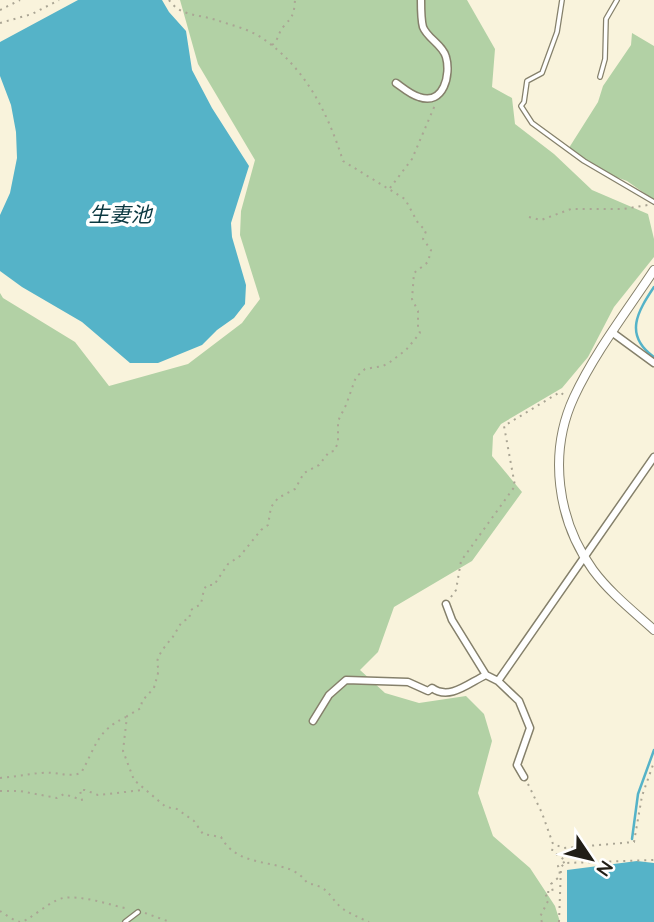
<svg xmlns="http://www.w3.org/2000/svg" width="654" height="922" viewBox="0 0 654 922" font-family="Quicksand,'Noto Sans JP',sans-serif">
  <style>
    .green { fill: #b2d1a5 }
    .water { fill: #55b3c8 }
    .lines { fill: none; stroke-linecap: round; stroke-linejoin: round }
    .stream { stroke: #55b3c8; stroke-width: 2.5 }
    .service-casing { stroke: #85806b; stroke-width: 6 }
    .minor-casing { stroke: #85806b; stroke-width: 9 }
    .tertiary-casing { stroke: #85806b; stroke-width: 10 }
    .path { stroke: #aaa594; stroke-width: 2; stroke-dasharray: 2 5; stroke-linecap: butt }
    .service { stroke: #fff; stroke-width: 3.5 }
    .minor { stroke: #fff; stroke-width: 6 }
    .tertiary { stroke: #fff; stroke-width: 8 }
    .labels { text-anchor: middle; stroke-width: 7; stroke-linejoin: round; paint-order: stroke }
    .water-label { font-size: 21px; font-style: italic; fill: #0a3740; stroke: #fff }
  </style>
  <rect width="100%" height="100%" fill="#f9f3dc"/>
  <!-- green -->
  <path class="green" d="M180,0h287l28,49 -3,38 20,11 3,26 39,30 38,36 56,24 6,25v18l-40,50 -26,50 -26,31 -61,36 -8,12 -1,20 30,36 -50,69 -78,46 -16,45 -18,18 25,23 34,10 47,-7 18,18 8,27 -14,52 15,43 37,32 25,38 5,16h-560v-629l3,5 72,44 34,44 79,-22 54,-41 18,-24 -20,-64 1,-24 14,-51 -57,-96z
    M632,33l22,13v154l-27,-19 -33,-12 -27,-18 31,-49 5,-16 28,-41z"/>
  <!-- water -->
  <path class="water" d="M78,0h84l7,12 17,19 6,39 20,38 37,58 -18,57 1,14 14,48 -1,19 -11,14 -17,12 -15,15 -44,18h-28l-48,-41 -60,-35 -22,-16v-56l10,-22 7,-35 -1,-26 -5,-27 -11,-29v-34z
    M637,861l17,2v59h-87v-52z"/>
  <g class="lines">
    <!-- stream -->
    <path class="stream" d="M654,287c-16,24 -31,48 0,70
      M632,839l6,-45 16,-44"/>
    <!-- service casing -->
    <g class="service-casing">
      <path id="service" d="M562,0l-5,32 -15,41 -15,8 -3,21 -3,4 11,17 52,38 70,41
        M600,77l5,-18 1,-40 11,-19
        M125,922l13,-10"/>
    </g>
    <!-- minor casing -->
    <g class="minor-casing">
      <path id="minor" d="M396,83c7,5 15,12 23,14 25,9 32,-23 27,-40 -3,-12 -19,-19 -23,-30 -2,-7 -2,-19 -2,-27
        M613,333l41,30
        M446,604l6,16 34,55
        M313,721l16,-26 17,-15 62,2 20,9 4,-3c18,13 38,-6 54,-13l12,6
        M524,777l-7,-12 13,-37 -11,-27 -21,-20 156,-224"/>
    </g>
    <!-- tertiary casing -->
    <g class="tertiary-casing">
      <path id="tertiary" d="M654,270c-27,41 -59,82 -80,127 -26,56 -17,123 19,173 17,23 40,41 61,60"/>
    </g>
    <!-- path -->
    <path class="path" d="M169,0c12,17 30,14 47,20 15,5 33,9 46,18 43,29 66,75 81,123l62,38 13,24 8,8 -3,8 8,11 -3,12 -14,11 -2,26 6,12v17l2,5 -14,17 -16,12 -7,4 -18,3 -9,8 -10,28 -8,16v22l-4,8 -5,1 -10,13 -15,8 -9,16 -17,9 -7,9 -3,18 -7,5 -21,26 -12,8 -14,21h-7l-3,4 -3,15 -10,6 -2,9c-11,2 -11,13 -18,20 -5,6 -12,14 -14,23 0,6 3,5 1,11 -1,6 -3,9 -4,15l-12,13 -1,7 -14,8 -4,35 11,29 32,27 11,2 17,12 9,13 18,3c19,36 69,18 86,46 25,5 20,13 36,26 8,5 17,9 26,13
      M0,10l20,-10
      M0,23l32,-9 27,-14
      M272,45c7,-5 6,-13 12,-19 9,-10 10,-12 11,-26
      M390,188l22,-29 23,-54
      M529,217l12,3 30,-11h52l25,-4
      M451,597l5,-7 5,-29 54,-75 -11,-60 56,-34 6,5
      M0,778c14,-1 27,-4 41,-5 15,-2 26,5 40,0 15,-26 15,-42 45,-56
      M528,784l14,29 11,31 11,4 70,-6 8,-46 12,-34
      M0,791h20l37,7 7,-4 18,6 -2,-10h5l13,5 45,-5
      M0,911c5,3 14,10 20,11 8,0 29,-21 43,-24 21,-3 46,7 66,11
      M145,913l25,9
      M542,922l-2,-5 8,-16 -3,-9h8l-2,-8 8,-7 1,-7 -2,-4 8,-5 -14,-10 1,-5
      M559,922l2,-55 4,-4 89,-3"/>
    <!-- service -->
    <use href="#service" class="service"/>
    <!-- minor -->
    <use href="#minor" class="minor"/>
    <!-- tertiary -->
    <use href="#tertiary" class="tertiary"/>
  </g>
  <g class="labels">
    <!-- water labels -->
    <g class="water-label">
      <text x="120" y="222">生妻池</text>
    </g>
  </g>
  <!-- north arrow -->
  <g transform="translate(591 859) rotate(125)" stroke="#ffffff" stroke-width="5" paint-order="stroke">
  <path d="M0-5L12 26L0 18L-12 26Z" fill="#211e16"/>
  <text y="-10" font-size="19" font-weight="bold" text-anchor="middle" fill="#211e16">N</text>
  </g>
</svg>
